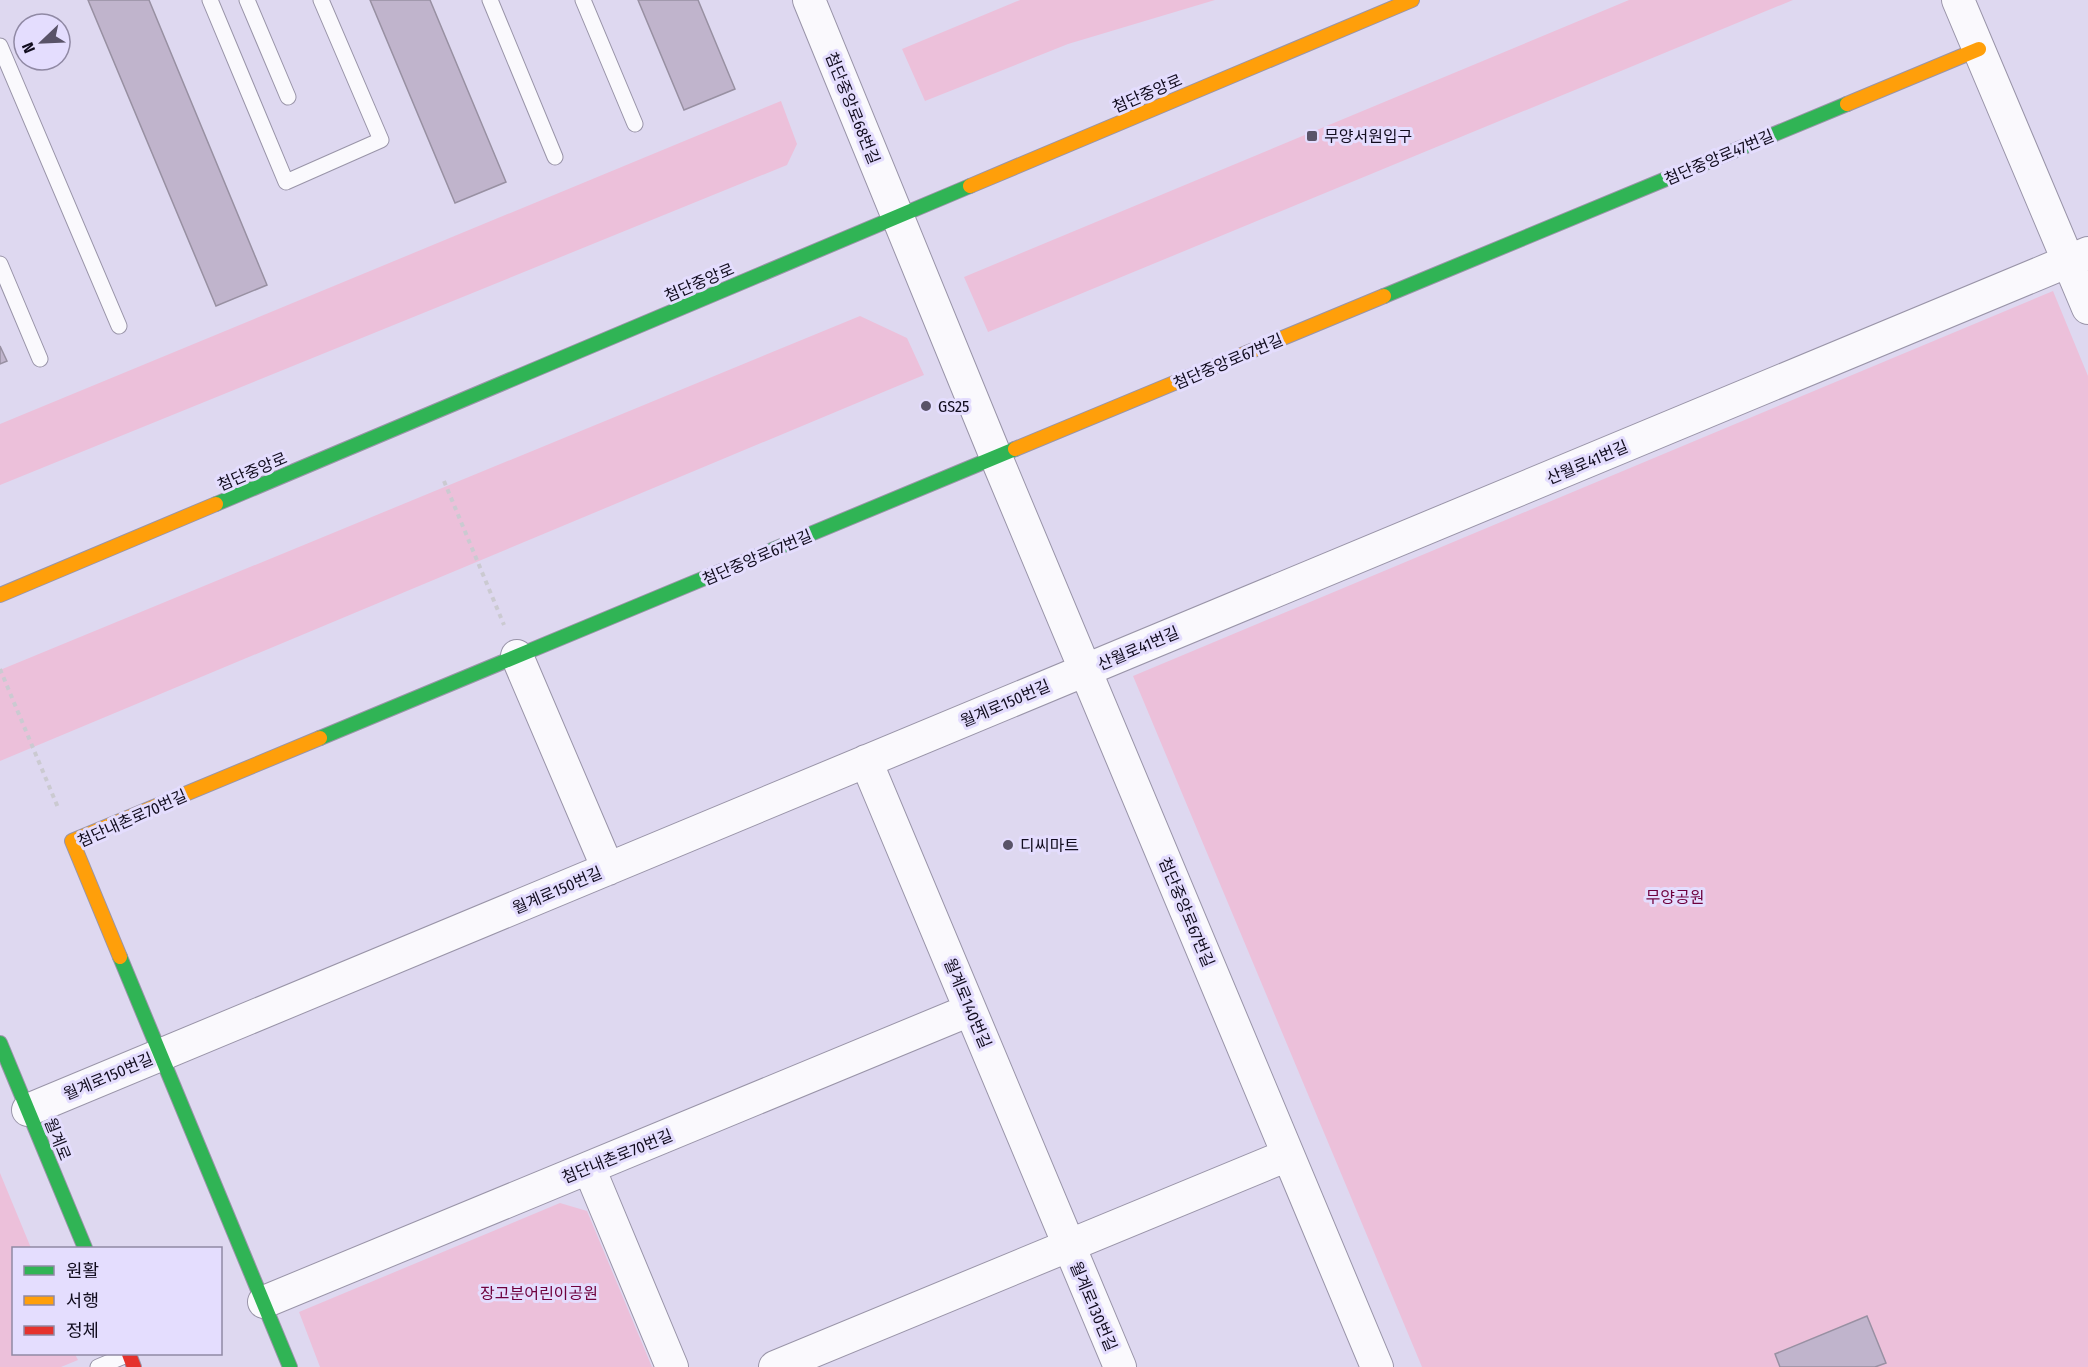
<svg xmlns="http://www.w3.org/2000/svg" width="2088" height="1367" viewBox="0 0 2088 1367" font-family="'Fira Sans Condensed','Noto Sans KR',sans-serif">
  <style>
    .green { fill: #ecc0da }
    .building { fill: #c0b4cc; stroke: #9890a2; stroke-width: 1.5 }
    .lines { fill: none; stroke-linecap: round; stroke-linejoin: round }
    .lane-casing { stroke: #9994a8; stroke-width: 17 }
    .street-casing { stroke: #9994a8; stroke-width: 34 }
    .fast-casing { stroke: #9994a8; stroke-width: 16 }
    .slow-casing { stroke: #9994a8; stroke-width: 16 }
    .jam-casing { stroke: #9994a8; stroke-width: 16 }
    .path { stroke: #cbcad1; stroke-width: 4; stroke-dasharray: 4.5 4.5; stroke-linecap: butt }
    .lane { stroke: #faf9fd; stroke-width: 15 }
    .street { stroke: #faf9fd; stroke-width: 32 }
    .fast { stroke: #30b455; stroke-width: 14 }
    .slow { stroke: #ff9f0a; stroke-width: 14 }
    .jam { stroke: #e5322d; stroke-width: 14 }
    .poi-dot { fill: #595368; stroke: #e4ddfe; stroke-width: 2 }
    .labels { text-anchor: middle; stroke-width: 6; stroke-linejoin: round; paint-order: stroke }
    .street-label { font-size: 16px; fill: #110c1e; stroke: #e4ddfe }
    .poi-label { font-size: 16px; fill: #110c1e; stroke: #e4ddfe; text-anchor: start }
    .park-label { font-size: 16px; fill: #6e003d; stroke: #e4ddfe }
  </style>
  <rect width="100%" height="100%" fill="#ded8f0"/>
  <!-- green -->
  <path class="green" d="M1020,0h195l-147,44 -143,57 -23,-52z
    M1629,0h164l-805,332 -24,-55z
    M781,101l16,43 -10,21 -787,320v-61z
    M2053,291l35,85v991h-666l-289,-691z
    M860,316l47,22 17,37 -924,386v-91z
    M0,1173l31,75h-17v106h61l3,6 -17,7h-61z
    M560,1203l27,8 65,156h-332l-21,-55z"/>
  <!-- building -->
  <path class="building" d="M88,0h61l118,285 -51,21z
    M370,0h60l76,182 -51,21z
    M638,0h60l37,89 -51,21z
    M0,346l7,15 -7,3z
    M1867,1316l19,47 -11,4h-95l-5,-13z"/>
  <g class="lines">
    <!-- lane casing -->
    <g class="lane-casing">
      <path id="lane" d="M210,0l76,182 95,-42 -60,-140
        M247,0l41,97
        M490,0l65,157
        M583,0l52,124
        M0,46l119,280
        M0,264l40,95
        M98,1367l31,-13"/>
    </g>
    <!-- street casing -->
    <g class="street-casing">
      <path id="street" d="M809,0l187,457 381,910
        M1958,0l130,308
        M517,656l91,213
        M866,761l254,606
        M28,1110l2060,-857
        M589,1168l83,199
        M264,1302l706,-292
        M775,1367l513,-212"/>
    </g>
    <!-- fast casing -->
    <g class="fast-casing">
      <path id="fast" d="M1384,296l463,-192
        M216,504l754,-318
        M320,738l695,-289
        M120,957l170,410
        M0,1043l85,205"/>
    </g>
    <!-- slow casing -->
    <g class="slow-casing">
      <path id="slow" d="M1847,104l132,-55
        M970,186l442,-186
        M1015,449l369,-153
        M0,595l216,-91
        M120,957l-48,-116 248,-103"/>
    </g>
    <!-- jam casing -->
    <g class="jam-casing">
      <path id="jam" d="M129,1354l5,13"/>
    </g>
    <!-- path -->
    <path class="path" d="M444,481l60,144
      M0,669l59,141"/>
    <!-- lane -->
    <use href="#lane" class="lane"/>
    <!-- street -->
    <use href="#street" class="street"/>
    <!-- fast -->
    <use href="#fast" class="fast"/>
    <!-- slow -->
    <use href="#slow" class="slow"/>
    <!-- jam -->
    <use href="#jam" class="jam"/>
  </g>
  <!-- markers -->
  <g class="poi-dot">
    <rect x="1306" y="130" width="12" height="12" rx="3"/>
    <circle cx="926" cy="406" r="6"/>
    <circle cx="1008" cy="845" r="6"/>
  </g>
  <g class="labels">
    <!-- street labels -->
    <g class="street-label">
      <text transform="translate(1147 93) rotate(-23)" y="6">첨단중앙로</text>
      <text transform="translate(853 108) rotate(68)" y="6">첨단중앙로68번길</text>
      <text transform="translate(1719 157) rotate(-23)" y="6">첨단중앙로47번길</text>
      <text transform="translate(699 282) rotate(-23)" y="6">첨단중앙로</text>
      <text transform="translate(1228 361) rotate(-23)" y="6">첨단중앙로67번길</text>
      <text transform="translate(1587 462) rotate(-23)" y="6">산월로41번길</text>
      <text transform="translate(252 471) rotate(-23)" y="6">첨단중앙로</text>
      <text transform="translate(757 557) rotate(-23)" y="6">첨단중앙로67번길</text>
      <text transform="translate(1138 648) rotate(-23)" y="6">산월로41번길</text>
      <text transform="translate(1005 703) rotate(-23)" y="6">월계로150번길</text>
      <text transform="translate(132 818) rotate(-24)" y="6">첨단내촌로70번길</text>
      <text transform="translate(557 890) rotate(-23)" y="6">월계로150번길</text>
      <text transform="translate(1187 912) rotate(67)" y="6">첨단중앙로67번길</text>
      <text transform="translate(968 1003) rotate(67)" y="6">월계로140번길</text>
      <text transform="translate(108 1076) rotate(-23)" y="6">월계로150번길</text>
      <text transform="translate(58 1139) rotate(68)" y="6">월계로</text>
      <text transform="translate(617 1156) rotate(-22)" y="6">첨단내촌로70번길</text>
      <text transform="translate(1094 1306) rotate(67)" y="6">월계로130번길</text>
    </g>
    <!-- poi labels -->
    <g class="poi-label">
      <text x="1324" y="142">무양서원입구</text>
      <text x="938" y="412">GS25</text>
      <text x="1020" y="851">디씨마트</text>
    </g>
    <!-- park labels -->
    <g class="park-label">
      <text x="1675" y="903">무양공원</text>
      <text x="539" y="1299">장고분어린이공원</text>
    </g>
  </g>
  <!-- legend -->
  <rect x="12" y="1247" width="210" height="108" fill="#e4ddfe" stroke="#9089a4" stroke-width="1.5"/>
  <rect x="24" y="1266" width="30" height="9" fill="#30b455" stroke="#9089a4" stroke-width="1.5"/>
  <text x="66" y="1277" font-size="18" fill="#110c1e">원활</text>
  <rect x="24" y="1296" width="30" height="9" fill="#ff9f0a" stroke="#9089a4" stroke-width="1.5"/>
  <text x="66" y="1307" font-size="18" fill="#110c1e">서행</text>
  <rect x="24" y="1326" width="30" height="9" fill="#e5322d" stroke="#9089a4" stroke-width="1.5"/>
  <text x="66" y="1337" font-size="18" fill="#110c1e">정체</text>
  <!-- north arrow -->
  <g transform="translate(42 42) rotate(247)"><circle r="28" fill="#e4ddfe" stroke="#9089a4" stroke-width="1.5"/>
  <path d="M0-4.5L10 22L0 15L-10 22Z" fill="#595368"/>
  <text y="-9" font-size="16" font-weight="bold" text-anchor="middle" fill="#110c1e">N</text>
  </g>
</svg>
